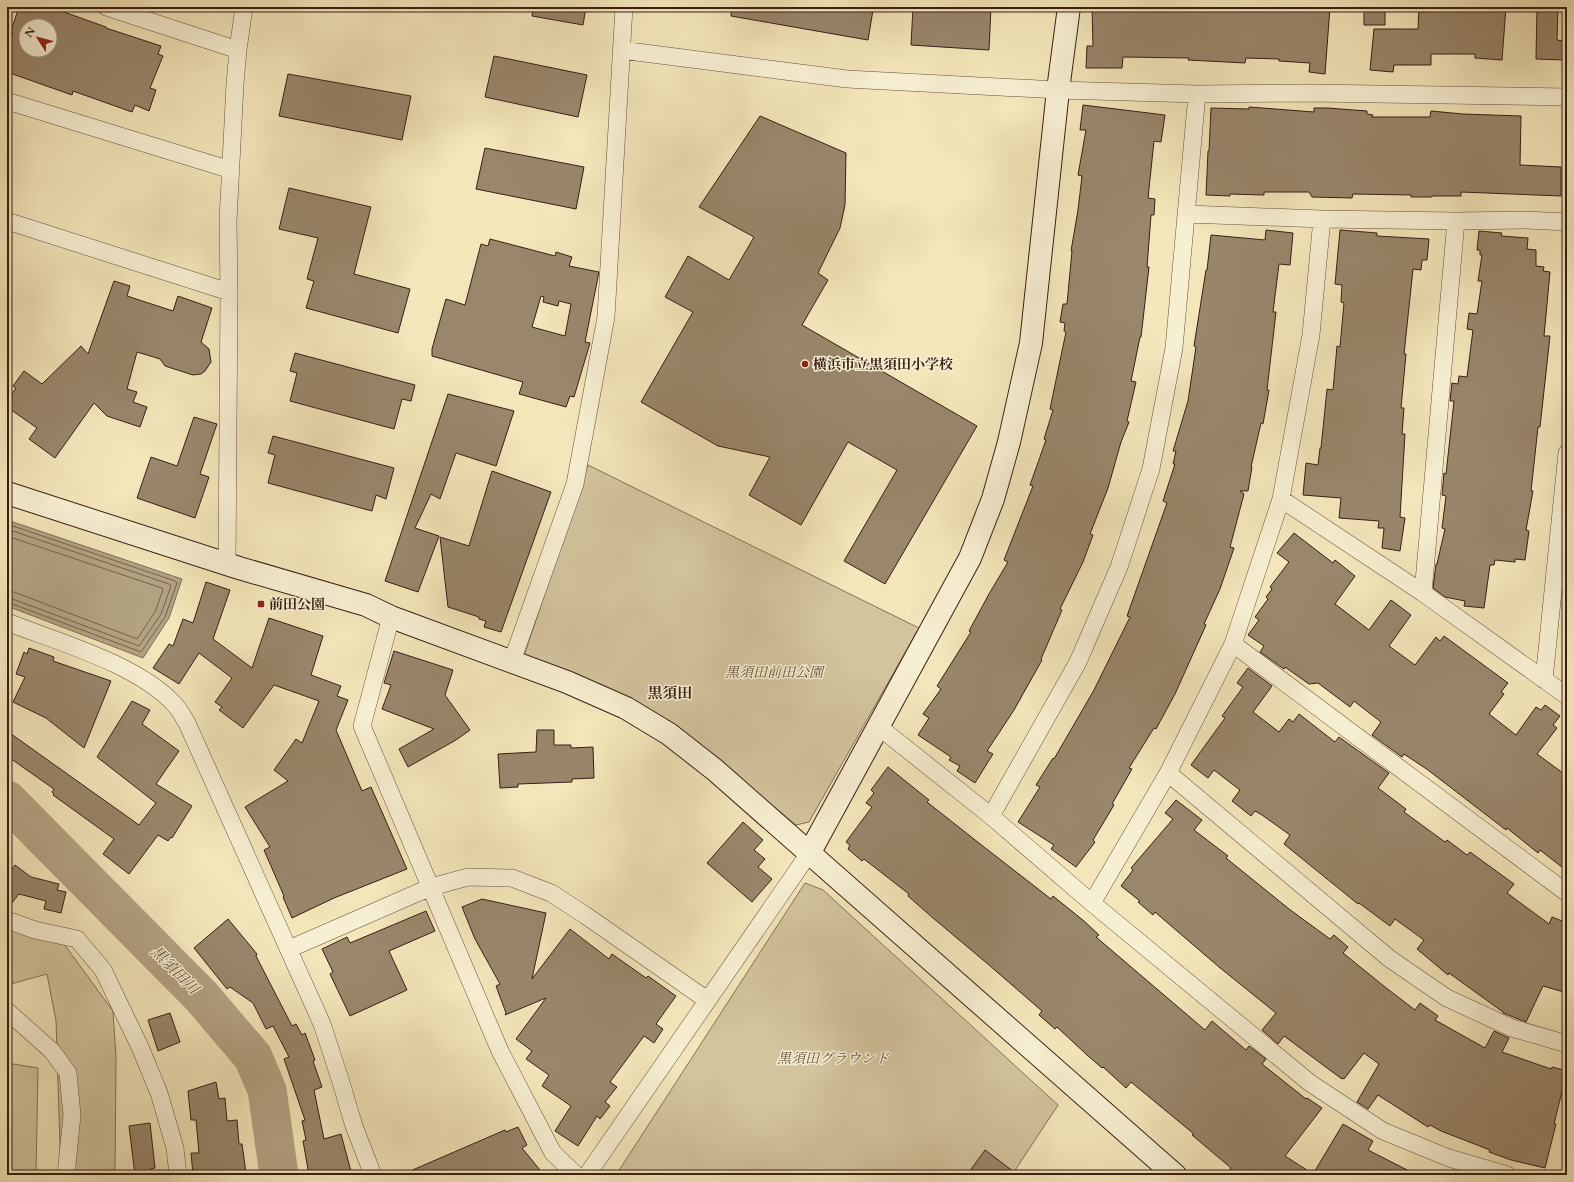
<svg xmlns="http://www.w3.org/2000/svg" width="1574" height="1182" viewBox="0 0 1574 1182" font-family="Cardo,'Noto Serif JP',serif">
  <style>
    .green { fill: #d3c49e; stroke: #86715a }
    .water { fill: #b3a282; stroke: #826d56 }
    .lines { fill: none; stroke-linecap: round; stroke-linejoin: round }
    .shore { stroke: #76604c; stroke-width: 1 }
    .river { stroke: #b3a282; stroke-width: 39 }
    .building { fill: #99866b; stroke: #381e15; fill-rule: evenodd }
    .street-casing { stroke: #67503e; stroke-width: 18 }
    .secondary-casing { stroke: #381e15; stroke-width: 24 }
    .street { stroke: #f7efd2; stroke-width: 17 }
    .secondary { stroke: #f7efd2; stroke-width: 22 }
    .poi-dot { fill: #8f2418; stroke: #f7efd2; stroke-width: 1.5 }
    .labels { text-anchor: middle; stroke-width: 3; stroke-linejoin: round; paint-order: stroke }
    .poi-label { font-size: 14px; font-weight: bold; fill: #381e15; stroke: #f7efd2; text-anchor: start }
    .park-label { font-size: 14px; font-style: italic; fill: #66503e; stroke: #f7efd2 }
    .neighbourhood-label { font-size: 15px; font-weight: bold; fill: #381e15; stroke: #f7efd2 }
    .water-label { font-size: 15px; font-style: italic; fill: #634c3b; stroke: #f7efd2 }
  </style>
  <rect width="100%" height="100%" fill="#f3e6ba"/>
  <filter id="stains"><feTurbulence type="fractalNoise" baseFrequency=".005" numOctaves="4"/><feColorMatrix values="0 0 0 0 .2 0 0 0 0 .09 0 0 0 0 .02 0 0 0 .5 -.17"/></filter>
  <radialGradient id="worn" r=".72"><stop offset=".6" stop-color="#630" stop-opacity="0"/><stop offset="1" stop-color="#630" stop-opacity=".3"/></radialGradient>
  <!-- green -->
  <path class="green" d="M588,465l331,163 -110,194 -13,3 -78,-65 -195,-101z
    M805,883l18,7 235,215 -46,70h-396z
    M7,929l57,15 49,67 3,46 -1,118h-54l-5,-154 -9,-47 -40,11z
    M7,1063l31,5 -2,107h-29z"/>
  <!-- water -->
  <path class="water" d="M7,520l175,59 -13,39 -26,40 -136,-52z"/>
  <g class="lines">
    <!-- shore -->
    <path class="shore" d="M7,524l168,57 2,2 -12,34 -24,35 -134,-50
      M7,529l162,55 2,2 -10,28 -22,32 -132,-49
      M7,536l155,52 1,2 -8,22 -18,27 -123,-47 -7,-1"/>
    <!-- river -->
    <path class="river" d="M7,800l194,196 52,61 14,33 12,85"/>
  </g>
  <!-- building -->
  <path class="building" d="M19,7h31l56,20v1l55,18 -3,8 5,2 -13,32 6,2 -7,21 -14,-6 -3,7 -59,-21 -1,4 -65,-23v-23l6,-17 -2,-1zM26,26h24v24h-24z
    M533,7h53l-3,18 -51,-9z
    M732,7h121l20,3 -5,30 -137,-24z
    M913,7h78l-2,43 -78,-5z
    M1092,7h238l-5,67 -16,-2 1,-9 -31,-2v-2l-33,-1 -1,5 -57,-3 1,-2 -66,-1 -1,11h-36l1,-22h6z
    M1364,7h21v18h-21z
    M1419,7h87l-4,53 -27,-2v-4h-44v11h-37l-1,7 -23,-2 4,-41h44z
    M1537,7h21l-1,33 7,1v19l-28,-1z
    M494,56l93,19 -9,42 -93,-20z
    M288,74l123,22 -9,44 -123,-24z
    M1083,105l82,10 -4,27 -7,-1 -6,57 7,1 -1,16h-3l-4,52h2l-8,70h-1l-9,44 5,1 -9,39 2,1 -8,20 -13,46 -18,46 3,1 -10,27 -23,47 2,1 -21,49 1,1 -28,50 -27,41 6,3 -18,29 -18,-12 3,-5 -11,-6 2,-3 -33,-22 11,-17 -6,-4 18,-25 -4,-3 34,-54 -2,-1 20,-37 19,-32 -4,-2 29,-74 -3,-1 16,-45 -2,-1 9,-29 -3,-1 16,-77 -2,-1 1,-8 -5,-1 3,-18h4l5,-53h-1l7,-41 4,-34 -4,-1 8,-45h-6z
    M1249,107l65,5v-4h14l39,3v3l6,1 -1,2h58l1,-6 32,3 58,2 -1,49 41,2v29l-100,-4v4h-29v1h-21v-2l-58,-1 -1,4 -40,-1 -3,-5h-45v3l-34,-1v2l-24,-1 2,-44h1l2,-43 38,1z
    M760,116l86,37 -1,52 -5,23 -22,45 10,7 -26,45 175,101 -92,158 -41,-23 53,-91 -49,-28 -47,83 -52,-30 21,-38 -52,-11 -77,-44 52,-90 -28,-15 23,-41 41,24 25,-43 -55,-30z
    M485,148l99,19 -8,42 -100,-20z
    M289,188l82,19 -17,67 56,15 -12,44 -92,-25 8,-27 -7,-2 11,-41 -39,-9z
    M1266,230l27,3 -3,32 -11,-1 -6,48h3l-9,78h2l-6,34 -2,-1 -10,44h1l-4,24h-8l4,3 -14,53 4,1 -14,41 -16,35 2,1 -31,69 -19,35 -2,-1 -25,40 3,1 -20,35 2,1 -21,35 2,2 -19,25 -25,-18 3,-4 -36,-23 22,-35 -4,-2 17,-27 1,1 40,-69 36,-73 -3,-1 40,-113 -4,-2 12,-37h-2l3,-13h-3l15,-50 8,-54 -2,-1 12,-76h1l4,-35 54,5z
    M1340,230l37,3v3l52,3 -2,21h-5l-1,10 -8,-1 -9,85h2l-5,54h3l-2,26h3l-5,83 5,1 -5,33 -18,-3 2,-20h-6l1,-7 -40,-3 2,-20 -38,-3 3,-32 12,2 2,-17h1l6,-59 6,1 4,-44 3,1 4,-44 -3,-1 1,-17 -7,-1z
    M1479,231l23,2 -1,3 27,2 -1,11 9,1v16l8,1 -1,4 7,1 -6,64h6l-10,91h-2l-7,64h2l-7,39 3,1 -4,29 -10,-1v3l-20,-2 -1,5h-4l-6,43 -20,-2 1,-5 -20,-4 -12,-9 3,-24h1l8,-35 -3,-1 4,-32 -4,-1 2,-22 2,1 8,-73h-4l2,-18 6,1 1,-8 8,1 6,-47 -6,-1 2,-16 8,1 5,-33h-4l4,-26h-2v-5h-3z
    M490,239l65,17 1,-4 16,5 -3,9 30,6 -14,70 5,1 -16,54 -4,-1 -4,11 -47,-13 4,-12 -91,-26v-7l14,-50 19,6 16,-61 7,2zM541,296l3,1 -1,5 15,4 1,-5 12,3 -6,32 -33,-9z
    M114,281l16,5 -3,10 46,15 5,-15 34,12 -11,34 8,7 2,13 -6,9 -4,3 -8,1 -28,-9 -5,-7 -23,-7 -10,37 10,3 -4,10 14,5 -7,20 -33,-11 -13,-13 -39,55 -26,-19 8,-11 -30,-21v-6l9,-13 -3,-2 11,-15 18,13 39,-38 7,8z
    M295,353l120,32 -4,16 -9,-2 -8,30 -104,-28 7,-28 -7,-2z
    M448,394l66,17 -18,55 -40,-13 -16,46 -9,-5 -16,34 24,8 -21,56 -33,-11z
    M194,417l23,7 -17,50 9,3 -14,41 -58,-20 14,-41 26,9z
    M273,436l121,32 -8,31 -10,-4 -4,16 -104,-28 7,-28 -7,-2z
    M492,471l59,21 -50,140 -17,-5 2,-6 -7,-2v-2l-31,-10 -8,-70 29,9z
    M1294,533l39,30 2,-3 20,16 -20,28 34,26 22,-30 20,15 -22,31 26,19 21,-28 4,4 4,-5 64,47 -7,9 3,2 -15,20 27,21 20,-28 5,3 4,-5 15,11 -7,9 4,3 -20,26 30,22v95l-27,-21 -2,3 -31,-25 -1,2 -78,-60 -24,-16 -2,3 -30,-22 9,-13 -27,-21 -4,6 -32,-24 -9,1 -24,-17 -1,2 -24,-17 4,-6 -16,-11 11,-15 -4,-3 13,-18 -2,-2 6,-8 -2,-2 19,-25 -12,-9z
    M206,582l24,8 -17,49 39,29 17,-50 54,18 -12,39 30,11 -4,10 11,4 -12,30 26,61 9,-4 36,82 -73,29 -42,20 -9,-21 1,-1 -20,-46 6,-3 -25,-40 43,-26 -14,-11 22,-31 6,4 17,-42 -45,-16 -31,43 -24,-18 3,-3 -7,-5 17,-24 -33,-25 -20,31 -26,-16 16,-24 4,2 10,-27 10,4z
    M29,648l25,9 -1,4 58,20 -27,67 -38,-30 -33,-16 12,-25 -9,-3 8,-22 3,2z
    M394,651l59,19 -8,25 25,35 -14,10 -48,27 -9,-18 35,-20 -52,-20 9,-24 -7,-2z
    M1248,668l24,18 -19,26 26,20 10,-13 4,3 6,-8 36,28 4,-5 50,36 -11,15 28,21 -2,3 41,30 2,-2 20,15 3,-3 44,32 -7,9 42,31 3,-7 15,6v70l-24,-7 -17,36 -23,-9v-1l-54,-39 -1,2 -31,-26 7,-9 -29,-21 -5,7 -31,-23 -1,1 -74,-60 6,-9 -28,-20 -7,-4 -4,5 -19,-15 8,-11 -26,-20 -6,8 -17,-13 34,-47 -3,-2 21,-29 -6,-4z
    M132,701l18,9 -8,14 37,27 -23,33 36,22 -20,32 -1,-1 -3,4 -10,-6 -29,39 -26,-20 11,-15 -61,-44 1,-1 -2,-2 2,-3 -47,-33v-25l132,94 17,-22 -59,-46z
    M537,730h17v15h17v3l22,-1 1,31 -22,1v3l-54,2v3l-18,1 -2,-34 38,-2z
    M888,767l41,33 -2,2 57,45 67,52 2,-3 31,25 15,14 -3,2 109,93 7,-9 34,29 3,-4 17,13 -4,5 44,35 1,-1 15,10 -37,48 28,18 30,-50 30,17 -5,9 49,25h-191l5,-7 -39,-33 2,-1 -63,-52 -5,6 -23,-21 -1,1 -15,-13 -30,-28 -2,2 -16,-14 3,-4 -53,-46 -56,-47 -25,-22 1,-2 -45,-35 -2,2 -14,-12 2,-4 -4,-3 26,-35 -6,-4 8,-10 -3,-3z
    M1176,800l26,20 -8,10 34,26 -2,2 63,51 41,30 4,-4 14,12 -5,6 42,34 30,23 5,-7 18,13 -3,4 50,28 9,-17 15,7 -7,14 49,17 1,-2 15,4 -13,53h2l-11,44 -34,-8 -22,-8 1,-2 -49,-19 -11,-6 -2,2 -50,-32 -10,14 -11,-7 22,-38 -15,-11 -20,26 -1,-1 -1,1 -58,-43 -6,8 -16,-14 14,-17 -57,-46 -64,-55 -2,3 -15,-13 2,-1 -19,-15 12,-16 -2,-2 42,-49 -8,-6z
    M743,822l20,18 -9,10 11,9 -7,8 14,12 -20,23 -45,-39z
    M15,865l16,12 28,7 -2,6 9,2 -5,21 -17,-4 2,-8 -27,-7 -12,15v-34z
    M482,899l64,14 -14,66 38,-50 39,30 3,-5 34,24 2,-2 28,20 -20,28 7,5 -9,14 -10,-7 -34,46 7,5 -12,15 5,4 -10,13 -3,-3 -19,30 -23,-15 16,-25 -29,-20 7,-11 -23,-16 6,-8 -16,-12 30,-41 -41,17 1,-2 -10,-27 4,-2 -25,-45 -13,-32z
    M426,911l9,20 -46,20 18,39 -57,26 -20,-42 3,-2 -11,-23 25,-12 3,6z
    M228,919l29,35 -1,2 36,70 4,-2 6,11 3,-2 10,27 -2,1 9,26 -8,3 10,49 17,-5 11,41h-43l-6,-34 3,-1 -4,-19 3,-1 -21,-61 5,-2 -16,-31 -7,3 -13,-26 -23,-16 -3,2 -33,-41z
    M170,1013l10,29 -22,9 -10,-31z
    M216,1082l3,17 6,-1 2,23 10,-1 2,24h3l4,29 -11,2h-42l-2,-22h8l-3,-33h-5l-3,-29z
    M150,1123l5,45 -5,1 1,6h-16l-6,-49z
    M518,1127l9,18 -5,3 22,27h-143l104,-45 1,2z
    M985,1150l33,25h-51z"/>
  <g class="lines">
    <!-- street casing -->
    <g class="street-casing">
      <path id="street" d="M106,7l132,43
        M621,50l226,29 211,11 139,4 113,-1 257,4
        M7,101l224,69
        M1187,214l135,5 134,2 70,-1 41,2
        M7,221l222,71
        M1281,499l142,94 144,103
        M227,564l2,-272 -1,-71 7,-137 3,-34 6,-43
        M1423,593l33,-372
        M391,617l-29,109 138,325 53,102 23,22
        M7,622c51,20 131,42 168,83 5,5 8,12 12,18l135,301 18,55 14,47 19,49
        M1233,644l334,249
        M512,661l63,-177 31,-167 18,-310
        M1544,680l23,-227
        M879,727l112,89 101,87 218,180 73,48 66,27 58,17
        M1168,773l222,186 57,39 65,30 55,16
        M991,816l87,-154 41,-95 32,-98 23,-121 23,-254
        M1092,903l76,-130 65,-129 48,-145 30,-164 11,-116
        M7,920l28,10 42,9 26,31 37,77 19,46 16,55 3,27
        M289,949l142,-62 37,-10 44,1 39,15 34,22 122,85
        M7,1011l45,40 16,22 4,42 -6,60
        M587,1175l223,-323"/>
    </g>
    <!-- secondary casing -->
    <g class="secondary-casing">
      <path id="secondary" d="M7,493l232,75 127,37 25,12 176,65 59,26 43,26 46,36 460,405
        M810,852l160,-294 23,-59 16,-57 22,-99 27,-253 11,-83"/>
    </g>
    <!-- street -->
    <use href="#street" class="street"/>
    <!-- secondary -->
    <use href="#secondary" class="secondary"/>
  </g>
  <!-- markers -->
  <g class="poi-dot">
    <circle cx="805" cy="364" r="4"/>
    <rect x="257" y="600" width="8" height="8" rx="2"/>
  </g>
  <g class="labels">
    <!-- poi labels -->
    <g class="poi-label">
      <text x="813" y="369">横浜市立黒須田小学校</text>
      <text x="269" y="609">前田公園</text>
    </g>
    <!-- park labels -->
    <g class="park-label">
      <text x="774" y="677">黒須田前田公園</text>
      <text x="833" y="1063">黒須田グラウンド</text>
    </g>
    <!-- neighbourhood labels -->
    <g class="neighbourhood-label">
      <text x="670" y="698">黒須田</text>
    </g>
    <!-- water labels -->
    <g class="water-label">
      <text transform="translate(175 970) rotate(45)" y="5">黒須田川</text>
    </g>
  </g>
  <!-- margin -->
  <rect width="1574" height="1182" fill="none" stroke="#f3e6ba" stroke-width="24"/>
  <rect x="8" y="8" width="1558" height="1166" fill="none" stroke="#381e15" stroke-width="2"/>
  <rect x="12" y="12" width="1550" height="1158" fill="none" stroke="#381e15"/>
  <!-- north arrow -->
  <g transform="translate(38 38) rotate(306)"><circle r="19" fill="#f7efd2" stroke="#ab9b86"/>
  <path d="M0-3L7 15L0 10L-7 15Z" fill="#8f2418"/>
  <text y="-6" font-size="11" font-weight="bold" text-anchor="middle" fill="#381e15">N</text>
  </g>
  <rect width="100%" height="100%" filter="url(#stains)"/>
  <rect width="100%" height="100%" fill="url(#worn)"/>
</svg>
